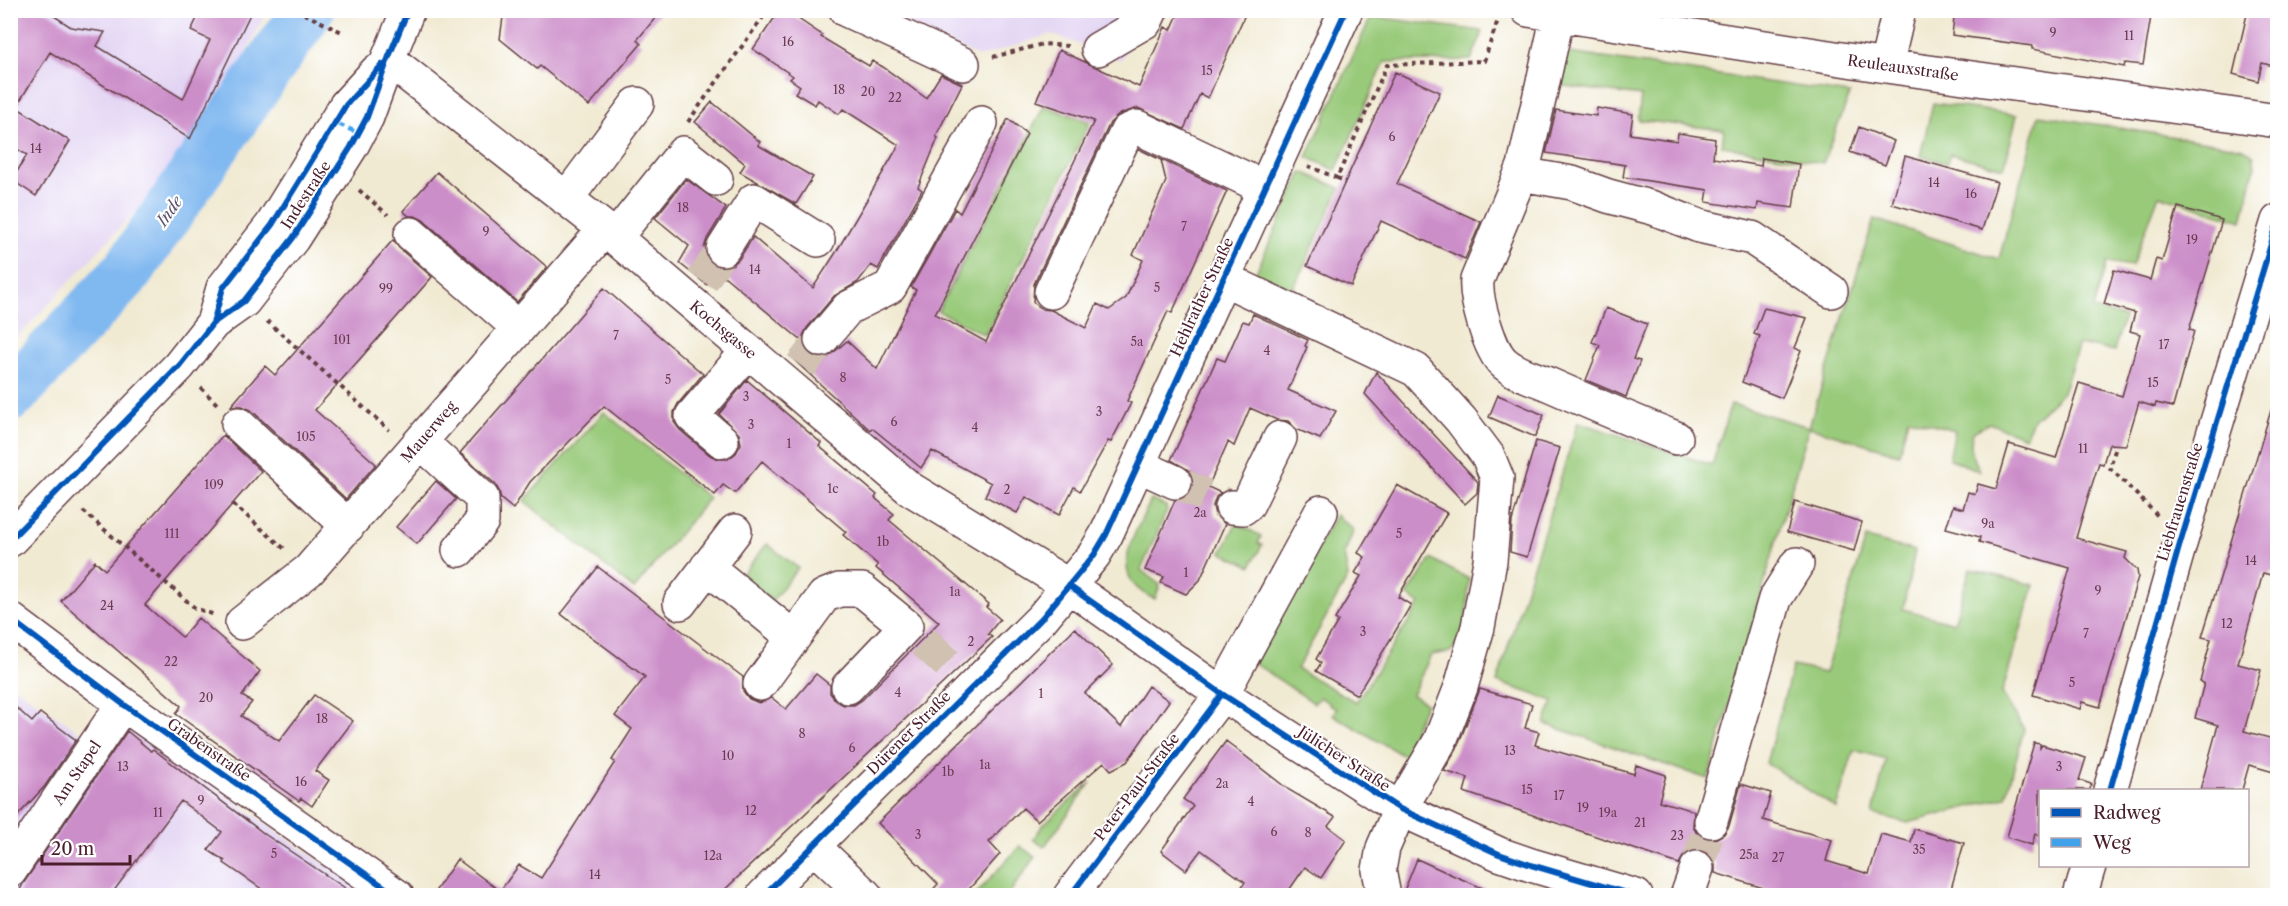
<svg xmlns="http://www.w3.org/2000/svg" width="2288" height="906" viewBox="0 0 2288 906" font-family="'Libre Caslon Text',serif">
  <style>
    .built { fill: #e2d4f3 }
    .green { fill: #99ca7a; stroke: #727452; stroke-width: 1.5 }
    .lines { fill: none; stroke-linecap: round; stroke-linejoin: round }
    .river { stroke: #80b8f0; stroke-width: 52 }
    .building { fill: #cc8ec9 }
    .minor-tunnel { stroke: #d0c1b1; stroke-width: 33; stroke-dasharray: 33 16; stroke-linecap: butt }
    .minor-casing { stroke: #633d44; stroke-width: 36 }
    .major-casing { stroke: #633d44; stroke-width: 36 }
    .path { stroke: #633d44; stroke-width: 4; stroke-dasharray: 4.5 4.5; stroke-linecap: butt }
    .minor { stroke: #fff; stroke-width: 33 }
    .major { stroke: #fff; stroke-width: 33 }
    .quiet { stroke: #40a2eb; stroke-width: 4.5; stroke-dasharray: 9 4.5; stroke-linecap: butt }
    .cycleway-casing { stroke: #fff; stroke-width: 10 }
    .cycleway { stroke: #0057b8; stroke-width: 6 }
    .labels { text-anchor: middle; stroke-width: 4.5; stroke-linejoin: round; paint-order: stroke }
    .number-label { font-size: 12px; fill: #6a3b52 }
    .street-label { font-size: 15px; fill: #4a1f2b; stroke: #fff }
    .water-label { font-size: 16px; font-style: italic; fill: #5d5570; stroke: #fff }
  </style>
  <rect width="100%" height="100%" fill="#fff"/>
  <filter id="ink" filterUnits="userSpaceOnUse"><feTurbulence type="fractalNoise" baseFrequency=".0167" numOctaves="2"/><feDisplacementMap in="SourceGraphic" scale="12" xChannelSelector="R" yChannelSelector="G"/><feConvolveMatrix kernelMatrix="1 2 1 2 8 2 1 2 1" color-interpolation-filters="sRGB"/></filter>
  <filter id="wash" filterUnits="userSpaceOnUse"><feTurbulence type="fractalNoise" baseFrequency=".008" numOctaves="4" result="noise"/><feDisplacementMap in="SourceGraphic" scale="24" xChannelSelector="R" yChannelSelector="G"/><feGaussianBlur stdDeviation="1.35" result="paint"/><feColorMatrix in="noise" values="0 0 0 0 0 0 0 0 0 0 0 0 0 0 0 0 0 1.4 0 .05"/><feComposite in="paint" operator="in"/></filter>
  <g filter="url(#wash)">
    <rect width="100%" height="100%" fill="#f1ead3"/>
    <!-- built -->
    <path class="built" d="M260,10l6,3 -66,130 -189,201v-333z
      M881,11h264l-24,49 -70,-26 -72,23z
      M10,684l90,62 19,-29 157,114 93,64h-358z"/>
    <!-- green -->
    <path class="green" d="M1375,17l108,14 -12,29 -86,2 -49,108 -29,-13 62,-136z
      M1563,52l287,42 -27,69 -101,-17 2,-16 -86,-10 3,-24 -84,-11z
      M1933,103l84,12 -13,53 -54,-14 -3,9 -27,-7z
      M1044,106l46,16 -105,213 -47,-24z
      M2039,115l205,33 9,7 2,11 -13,55 -83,-26 -27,71 -25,-4 -14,47 31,8 -10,34 -35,-7 -16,48 -30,28 -8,17 -36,-14 -16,9c-5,15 0,25 7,39l-31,-12 6,-29 -47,-12 -9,36 -90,-27 -101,352 -163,-55 8,-23 -56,-19 81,-260 134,43 19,-61 78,23 65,-208 125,40z
      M1302,172l38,16 -51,110 -37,-17z
      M604,412l105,86 -75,91 -110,-88z
      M1151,500l15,6 1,4 -26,60 19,15 -5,14c-51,-21 -20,-64 -4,-99z
      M1336,515l18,15 -10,24 4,23 -51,92 59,33 64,-98 -13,-9 24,-36 38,20 -4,55 -15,18 -19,3 -19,40 14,8 -12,26 4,21 -4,12 -81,-47 3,-6 -16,-12 -6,6 -63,-42z
      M1236,523l25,13 -3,7 4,2 -11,21 -29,-13z
      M1866,538l49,13 -12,58 51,14 16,-54 64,16 -32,108 22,36 -18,68 -98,26 -35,-9 13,-55 -32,-9 -18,58 -70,-45 27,-97 32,7z
      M767,544l31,24 -26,33 -31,-25z
      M1091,782l-47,65 -11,-8 11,-15z
      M1020,846l15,11 -27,38h-33z"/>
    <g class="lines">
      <!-- river -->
      <path class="river" d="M10,396l116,-123 182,-263"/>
    </g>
    <g id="blocks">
      <!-- building -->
      <path class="building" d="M10,10h35l26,17 34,5 -8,14 86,53 27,-59 -19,-9 10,-21h51l-62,129 -140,-87 -34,55 54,34 -34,55 -24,-16 15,-25 -17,-10z
        M504,10h158l-25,30 4,4 -52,62 -49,-40 -3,3 -37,-30z
        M780,10h5l37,25 -1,2 48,29 3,-5 11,6 43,31 15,-24 21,10 -26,52 2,2 -20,49 4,3 -44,79 -7,-4 -13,17 -24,14 -27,32 -4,8v6l-86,-72 -10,15 -28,-22 10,-17 -34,-28 31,-39 40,29 -19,31 -3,9 3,10 7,7 9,3 9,-3 7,-6 14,-22 60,51 22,-34 64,-109 -56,-36 -4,5 -21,-14 -3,5 -20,-12 5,-7 -10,-7 3,-3 -40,-27z
        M1180,10h67l-39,88 -8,-4 -16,35 -46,-21 -18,6 -10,9 -76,161 -1,18 9,7 9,1 35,18 11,-24 12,6 17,-12 17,-38 -10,-5 33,-74 -5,-21 -22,-11 88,42 -55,122 -4,-2 -41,90 4,2 -20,39 -3,-1 -28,50 -6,-4 -15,28 -33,-18 -9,16 -32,-17 6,-13 -59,-32 -11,17 -49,-40 -2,2 -76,-70 10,-13 5,8 8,3h10l20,-17 30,28 39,-79 -5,-3 44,-78 5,4 48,-94 19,15 -92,180 51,28 108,-221 -58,-20 23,-51 80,37 26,-60 6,3z
        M1955,10h197l-9,55 -18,-2 -1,4 -92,-18v-3l-80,-11z
        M2248,10h29v57l-15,-4 -4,18 -25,-7z
        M1395,72l45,20 -43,92 84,38 -16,37 -84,-38 -30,65 -44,-20z
        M712,102l48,40 -2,3 55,32 -17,27 -56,-32 5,-8 -50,-42z
        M1597,108l36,6 -3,20 47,7 1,-8 37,6 -2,19 48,8 1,-8 37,6 -6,44 -35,-5 -1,7 -51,-8 2,-12 -85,-13 2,-12 -79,-12 10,-43 40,6z
        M1859,127l35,14 -9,24 -35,-13z
        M1905,156l92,26 -15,48 -90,-26z
        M437,172l110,95 -30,35 -94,-82 -8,-4h-6l-6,-5z
        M2178,207l44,13 -33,110 5,1 -21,76 -17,-4 -1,4 -16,-5 -13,43 -17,-1 -6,20 -4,-1 -12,37 -11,38 51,14 -2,6 12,12 1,7 -38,130 -18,-5 -2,7 -47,-14 37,-127 -91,-26 1,-5 -34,-9 7,-22 10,3 5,-17 7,2 3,-10 18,5 13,-45 47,14 23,-75 43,13 18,-62 -10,-3 5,-18 -31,-9 10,-34 36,10 6,-21 6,2z
        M393,240l6,8 33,29 -117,133 61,54 -30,35 -95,-89 -9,-4h-11l34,-40 10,9z
        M604,288l99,86 -25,30 -4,8v10l6,8 30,25 8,4h10l8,-6 5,-9 -2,-10 -20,-20 28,-34 74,63 -2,3 58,49 -2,3 19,16 -5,6 100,84 -3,3 14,12 -12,15 4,3 -274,259h-286l25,-37 43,32 19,-26 22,13 74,-116 -3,-2 20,-31 -17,-13 30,-39 -84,-63 37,-47 145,110v14l6,8 10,4 13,-5 14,11 30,-35 14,11v8l6,8 8,4h10l8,-5 77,-78 -63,-54 2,-3 -35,-30 3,-3 -84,-71 -27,32 -12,-8 -8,10 -111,-89 -74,76 -17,27 -12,-10 -2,-8 -4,-7 -35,-31z
        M1606,308l41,16 -14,35 7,2 -14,36 -40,-17 14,-35 -8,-3z
        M1764,308l43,10 -12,30 6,3 -19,47 -40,-16 18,-46 -6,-2z
        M1253,314l55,26 -3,6 2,1 -19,43 48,21 -16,28 -24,-10 -8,-8 -11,-1 -27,-12 -16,38 -6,-4 -20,45 13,6 -5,4 -3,9 2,9 10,9 -25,56 -14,14 -25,-11 3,-6 -19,-7 30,-70 10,-2 7,-9 2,-9 -4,-9 -19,-11 46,-102 8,3 18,-40 6,2z
        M1376,372l102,110 -1,11 -12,11 -100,-110z
        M1498,395l46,20 -9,22 -46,-20z
        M2272,407h5v165l-5,-1 -1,4 -8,-2 -25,91 23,6 -17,61 33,9v33l-28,-8 -7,25h-42l18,-65 -23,-7 9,-35 -4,-1 11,-43 -9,-2z
        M223,435l38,36 -116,134 37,32 16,-19 62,53 -18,25 10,6 -11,14 38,25 35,-46 39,26 -38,50 14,9 -17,26 -11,-8 -2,3 -123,-87 5,-8 -120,-105 34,-40 10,9z
        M1536,441l24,7 -33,109 -17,-5 2,-31z
        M436,481l20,18 -39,45 -21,-17z
        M1397,485l50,28 -49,84 13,8 -54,90 -41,-24 5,-8 -5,-4 22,-38 -3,-2 26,-43 -6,-3 10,-16 -7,-4z
        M1795,502l67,20 -8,29 -67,-19z
        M1075,628l38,37 -28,28 36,34 27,-41 21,15 -42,61 -16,8 -7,-8 -67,59 -14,-13 -34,34 11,12 -37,42h-36l11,-12 -60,-61z
        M1480,689l52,15 -7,24 14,4 -4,13 99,29 2,-9 30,10 -7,26 35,10 -1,15 4,8 8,5h10l9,-5 5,-8 12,-42 30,9 -8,27 69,20 -6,21 43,13 12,-40 30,8 3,-13 50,14 -15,53h-160l-74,-23v-9l-3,-8 -9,-6h-9l-9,3 -6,11 -215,-72 4,-14 -24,-7 13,-23z
        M10,702l22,20 8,-9 36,27 -31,46 -35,38z
        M127,731l24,20 2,-2 113,86 91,61h-85l-48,-33 1,-2 -17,-11 14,-18 -41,-31 -71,95h-93l6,-12z
        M1226,741l63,49 46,27 -7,9 18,14 -25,38 -16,-11 -20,29h-49l9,-14 -44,-32 -15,20 -25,-19 32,-45 -10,-7z
        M2034,743l6,1v4l2,-3 44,13 -7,22 12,4 -1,6h-50v46l-5,-2 -3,11 -25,-8z
        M1417,859l33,15 51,22h-99z"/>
    </g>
  </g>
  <g filter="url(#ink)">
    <use href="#blocks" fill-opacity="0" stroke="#633d44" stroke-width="1.5"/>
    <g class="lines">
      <!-- minor-tunnel -->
      <path class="minor-tunnel" d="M702,281l21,-32
        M801,366l20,-26
        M1175,482l57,25
        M923,641l33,30
        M1697,868l14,-47"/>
      <!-- minor casing -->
      <g class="minor-casing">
        <path id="minor" d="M846,10l117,54
          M1528,10l358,56 392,55
          M1558,15l-34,151 -47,114c-2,18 12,69 26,82 11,11 31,16 45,22 43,19 85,37 128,54
          M1098,49l48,-28 5,-11
          M388,59l217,170 304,259 160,98 153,108 178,115 99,45 32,11 105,31
          M1886,66l13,-56
          M1521,174l51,9 36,13 45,12 46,18 53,12 79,53
          M566,199l71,-95
          M411,234l108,94
          M615,238l68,-85 33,26
          M723,249l31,-49 64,40
          M1224,279l192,91 45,50 27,36 9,22 -7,83 -12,66 -17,60 -21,54 -40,68 -17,39 -4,22 5,26
          M1051,292l76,-161 10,-4 128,61
          M821,340l27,-32 42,-21 91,-164
          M238,424l110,102
          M722,441l-30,-25 56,-65
          M421,442l61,56v23l-23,29
          M1138,465l37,17
          M1232,507l11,1 5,-4 32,-66
          M707,567l86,70
          M680,603l55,-72
          M10,619l113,85 274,192
          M242,623l67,-53 296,-341
          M760,684l64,-88 15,-6h23l44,36 -58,61
          M2110,790l69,-243 99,-326
          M1711,821l64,-222 22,-35
          M813,846l53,50
          M10,871l113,-167
          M763,896l279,-278 52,-63 12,-20 240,-525
          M1070,896l152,-202 99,-182
          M1687,896l10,-28
          M2080,896l9,-30"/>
      </g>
      <!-- major casing -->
      <g class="major-casing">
        <path id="major" d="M213,323l10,-35 49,-63 74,-120 31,-34
          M10,540l169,-174 34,-43 31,-22 49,-63 58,-91 16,-30 21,-58 20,-49"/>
      </g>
      <!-- path -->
      <path class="path" d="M296,10l48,23
        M993,57l50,-13 25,2
        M688,122l80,-112
        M1308,166l29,12 50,-113 97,-4 14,-41
        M1337,178l8,3
        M359,190l29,25
        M267,321l122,109
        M201,388l16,16
        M2115,450l-5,18 48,48
        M233,504l54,47
        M83,511l112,97 20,7"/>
      <!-- minor -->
      <use href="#minor" class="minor"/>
      <!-- major -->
      <use href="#major" class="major"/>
      <!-- quiet -->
      <path class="quiet" d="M336,123l22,10"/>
      <!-- cycleway casing -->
      <g class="cycleway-casing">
        <path id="cycleway" d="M213,323l10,-35 49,-63 74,-120 36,-40
          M10,540l169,-174 34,-43 31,-22 49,-63 58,-91 16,-30 21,-58 20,-49
          M1069,586l153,108 178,115 99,45 32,11 105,31
          M10,619l113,85 274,192
          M2110,790l69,-243 99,-326
          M763,896l279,-278 52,-63 12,-20 240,-525
          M1070,896l152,-202"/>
      </g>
      <!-- cycleway -->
      <use href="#cycleway" class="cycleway"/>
    </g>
  </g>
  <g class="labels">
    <!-- number labels -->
    <g class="number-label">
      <text x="2053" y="37">9</text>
      <text x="2129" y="40">11</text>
      <text x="788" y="46">16</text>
      <text x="1207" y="75">15</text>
      <text x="839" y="94">18</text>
      <text x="868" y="96">20</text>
      <text x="895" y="102">22</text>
      <text x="1392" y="141">6</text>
      <text x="36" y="153">14</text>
      <text x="1934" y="187">14</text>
      <text x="1971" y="198">16</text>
      <text x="683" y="212">18</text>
      <text x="1184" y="231">7</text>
      <text x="486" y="236">9</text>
      <text x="2192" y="244">19</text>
      <text x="755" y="274">14</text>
      <text x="1157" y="292">5</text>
      <text x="386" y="293">99</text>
      <text x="616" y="340">7</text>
      <text x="342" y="344">101</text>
      <text x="1137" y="346">5a</text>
      <text x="2164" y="349">17</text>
      <text x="1267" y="355">4</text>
      <text x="843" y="382">8</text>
      <text x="668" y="384">5</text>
      <text x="2153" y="387">15</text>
      <text x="746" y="401">3</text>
      <text x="1099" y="416">3</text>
      <text x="894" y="426">6</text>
      <text x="751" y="429">3</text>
      <text x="975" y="432">4</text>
      <text x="306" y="441">105</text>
      <text x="789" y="448">1</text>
      <text x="2083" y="453">11</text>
      <text x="214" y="489">109</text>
      <text x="833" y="493">1c</text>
      <text x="1007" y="494">2</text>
      <text x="1200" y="517">2a</text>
      <text x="1988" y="528">9a</text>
      <text x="172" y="538">111</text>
      <text x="1399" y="538">5</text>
      <text x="883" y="546">1b</text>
      <text x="2251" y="565">14</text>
      <text x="1186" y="577">1</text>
      <text x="2098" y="595">9</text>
      <text x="955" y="596">1a</text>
      <text x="107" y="610">24</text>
      <text x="2227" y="628">12</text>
      <text x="1363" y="636">3</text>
      <text x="2086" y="638">7</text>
      <text x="971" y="646">2</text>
      <text x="171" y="666">22</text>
      <text x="2072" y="687">5</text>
      <text x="898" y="697">4</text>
      <text x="1041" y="698">1</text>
      <text x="206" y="702">20</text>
      <text x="322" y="723">18</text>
      <text x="802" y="738">8</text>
      <text x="852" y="752">6</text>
      <text x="1510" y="755">13</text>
      <text x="728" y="760">10</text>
      <text x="985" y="769">1a</text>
      <text x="123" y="771">13</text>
      <text x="2059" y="771">3</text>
      <text x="948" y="776">1b</text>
      <text x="301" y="786">16</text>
      <text x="1222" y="788">2a</text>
      <text x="1527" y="794">15</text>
      <text x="1559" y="800">17</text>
      <text x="201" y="805">9</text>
      <text x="1251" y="806">4</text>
      <text x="1583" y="812">19</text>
      <text x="751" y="815">12</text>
      <text x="158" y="817">11</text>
      <text x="1608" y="817">19a</text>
      <text x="1640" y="827">21</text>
      <text x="1274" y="836">6</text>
      <text x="1308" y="837">8</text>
      <text x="918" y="839">3</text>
      <text x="1677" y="840">23</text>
      <text x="1919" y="854">35</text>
      <text x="274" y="858">5</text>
      <text x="1749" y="859">25a</text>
      <text x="713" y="860">12a</text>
      <text x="1778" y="862">27</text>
      <text x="595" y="879">14</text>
    </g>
    <!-- street labels -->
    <g class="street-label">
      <text transform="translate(1903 68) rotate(8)" y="5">Reuleauxstraße</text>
      <text transform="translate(306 195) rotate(-57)" y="5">Indestraße</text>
      <text transform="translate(1202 297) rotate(-65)" y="5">Hehlrather Straße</text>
      <text transform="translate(723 330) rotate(40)" y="5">Kochsgasse</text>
      <text transform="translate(429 432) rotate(-49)" y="5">Mauerweg</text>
      <text transform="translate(2180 502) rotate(-73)" y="5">Liebfrauenstraße</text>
      <text transform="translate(909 733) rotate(-45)" y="5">Dürener Straße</text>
      <text transform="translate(209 750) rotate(35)" y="5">Grabenstraße</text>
      <text transform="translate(1344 759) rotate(33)" y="5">Jülicher Straße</text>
      <text transform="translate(77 773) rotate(-56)" y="5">Am Stapel</text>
      <text transform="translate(1137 787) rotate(-53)" y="5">Peter-Paul-Straße</text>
    </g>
    <!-- water labels -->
    <g class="water-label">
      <text transform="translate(169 211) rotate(-55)" y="6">Inde</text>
    </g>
  </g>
  <!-- margin -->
  <rect width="2288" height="906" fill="none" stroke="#fff" stroke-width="36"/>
  <!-- legend -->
  <rect x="2039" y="789" width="210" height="78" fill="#ffffff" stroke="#b7a5aa" stroke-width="1.5"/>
  <rect x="2051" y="808" width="30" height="9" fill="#0057b8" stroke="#b7a5aa" stroke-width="1.5"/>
  <text x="2093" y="819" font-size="18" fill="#4a1f2b">Radweg</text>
  <rect x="2051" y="838" width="30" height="9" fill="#40a2eb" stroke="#b7a5aa" stroke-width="1.5"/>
  <text x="2093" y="849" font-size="18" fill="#4a1f2b">Weg</text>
  <!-- scale -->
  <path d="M42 855v9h88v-9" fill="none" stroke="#4a1f2b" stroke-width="3"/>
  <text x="51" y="855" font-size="18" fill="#4a1f2b" stroke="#ffffff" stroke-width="4.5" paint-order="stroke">20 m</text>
</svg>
